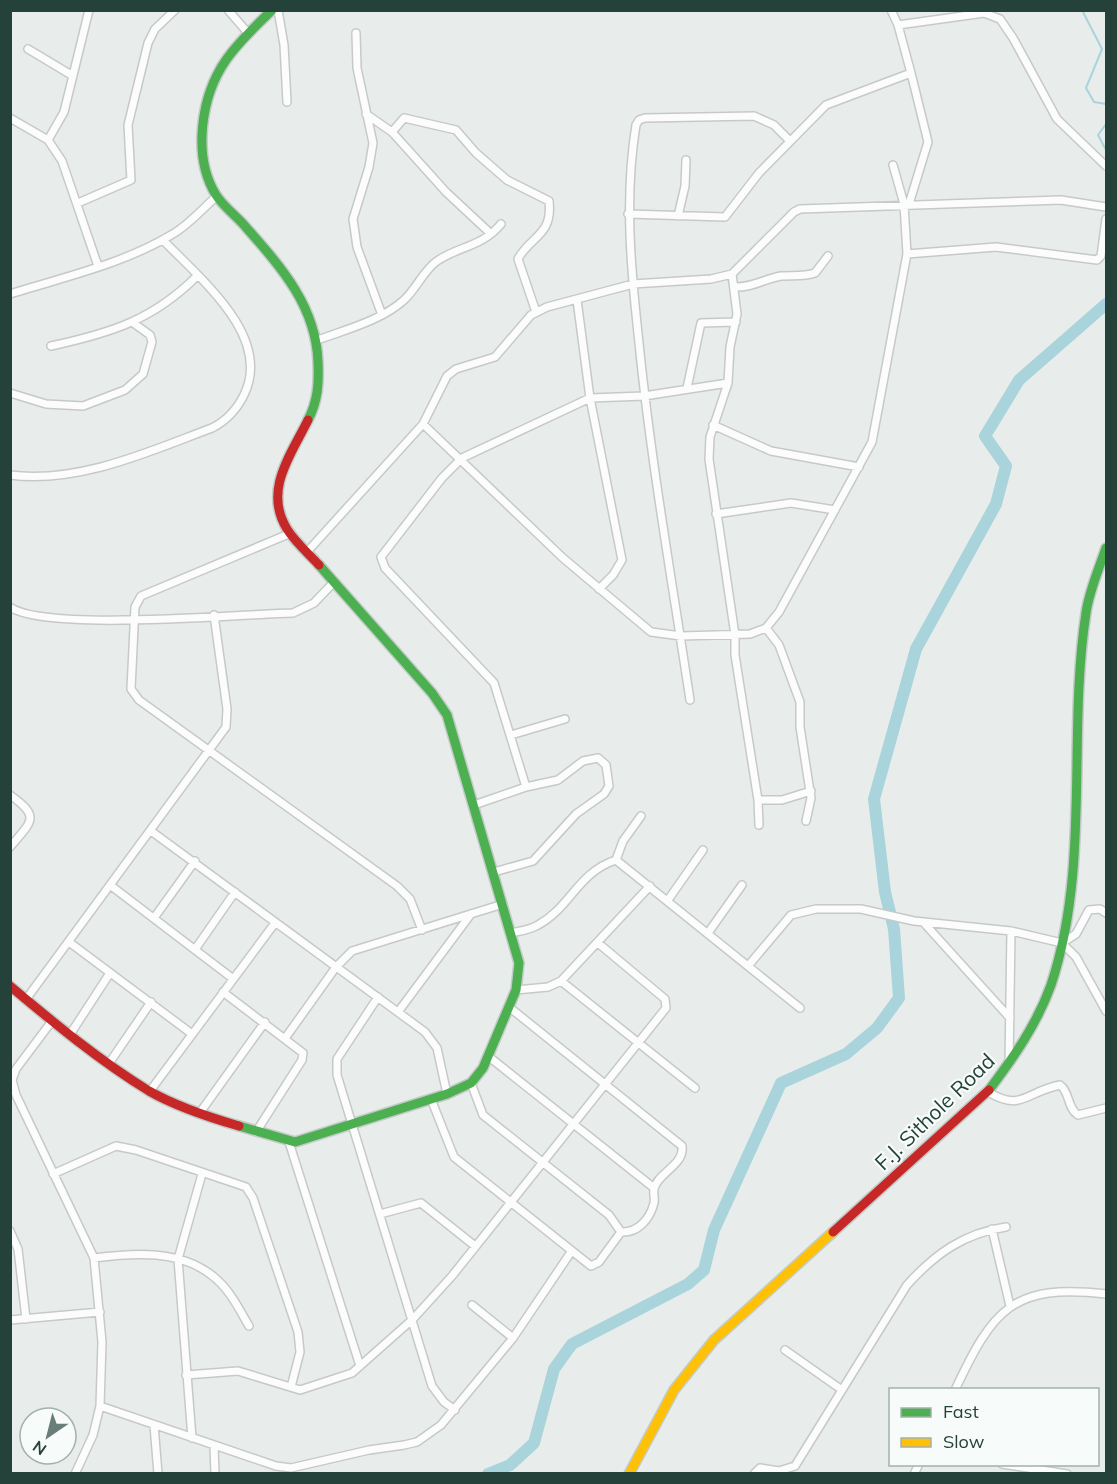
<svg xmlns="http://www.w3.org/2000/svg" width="1117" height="1484" viewBox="0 0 1117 1484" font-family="Mulish,sans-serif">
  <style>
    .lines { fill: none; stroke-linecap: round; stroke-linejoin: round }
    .stream { stroke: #a9d4db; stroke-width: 2 }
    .river { stroke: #a9d4db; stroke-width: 12 }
    .street-casing { stroke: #c5cac8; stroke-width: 10 }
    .fast-casing { stroke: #c3cbc8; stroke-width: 12 }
    .slow-casing { stroke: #c3cbc8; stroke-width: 12 }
    .jam-casing { stroke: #c3cbc8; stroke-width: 12 }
    .street { stroke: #fcfcfc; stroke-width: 7 }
    .fast { stroke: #4caf50; stroke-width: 9 }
    .slow { stroke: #ffc107; stroke-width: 9 }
    .jam { stroke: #c62828; stroke-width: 9 }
    .labels { text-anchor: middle; stroke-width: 4.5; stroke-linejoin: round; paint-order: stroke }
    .street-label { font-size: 21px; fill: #24423a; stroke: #f7fbf9 }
  </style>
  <rect width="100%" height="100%" fill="#e8edeb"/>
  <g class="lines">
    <!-- stream -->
    <path class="stream" d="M1082,10l20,39 -16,39 8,14 12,2
      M1106,124l-8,11 8,15"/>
    <!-- river -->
    <path class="river" d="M488,1474l22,-9 24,-22 20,-74 18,-25 116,-60 16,-14 10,-40 67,-147 65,-29 31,-26 22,-30 -5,-69 -9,-37 -11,-93 42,-150 80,-145 10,-38 -21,-30 34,-56 87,-76"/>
    <!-- street casing -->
    <g class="street-casing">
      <path id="street" d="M228,10l20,23
        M278,10l6,35 3,57
        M891,10l7,15 86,-12 16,6 13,19 44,81 49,47
        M356,33l1,35 16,75 -4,24 -16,52 4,28 25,68
        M28,49l45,27
        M366,114l26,18 54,60 44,41
        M10,118l38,22 14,21 36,105
        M392,132l12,-14 52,12 20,23 31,27 42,21c4,35 -19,35 -31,58l18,53
        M48,140l16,-28 25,-102
        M78,203l53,-23 -3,-55 20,-82 7,-14 20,-19
        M909,204l19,-62 -17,-69
        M628,214l97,3 34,-44 67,-68 85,-32 -13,-48
        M678,216l7,-30 1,-26
        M907,254l89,-7 101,13 4,-4 5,-37
        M732,274l5,40 -7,33 -2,36 -18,54 -1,22 26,176v20l23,145 1,25
        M734,287c18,1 30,-8 47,-11 11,-1 23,1 34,-3l13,-17
        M10,294c54,-17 113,-30 161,-59 17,-9 31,-26 46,-39
        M577,300l13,98 32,162 -9,15 -14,14
        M315,341c29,-11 66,-20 89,-41 13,-12 19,-29 33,-39 22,-15 45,-14 64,-37
        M51,346c60,-13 102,-26 146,-70
        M687,388l14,-65 35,-1
        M10,393l36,11 37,2 42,-16 18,-16 9,-32 -2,-7 -18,-13
        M423,424l140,134 88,74 30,4 69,-2 16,-6 13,-16 93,-170 35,-188 -3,-50 -11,-39
        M713,425l58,26 88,16
        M10,475c69,9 140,-24 202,-47 14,-7 25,-19 32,-33 29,-59 -45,-117 -81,-155
        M716,514l75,-11 44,7
        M291,533l-150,63 -6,11 -4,82 8,11 258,186 13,13 12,31
        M307,552l116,-128 24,-48 9,-7 39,-12 36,-42 16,-8 86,-23 78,-5 21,-5 62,-62 6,-3 261,-9 45,7
        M10,607c36,25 231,7 283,6l21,-10 20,-21
        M766,628l13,17 21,57v25l11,71 -5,23
        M690,700c-18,-119 -39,-238 -51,-357 -8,-73 -15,-145 -3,-218l3,-5 6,-2 109,-2 20,9 15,15
        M511,735l54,-16
        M526,787l-32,-104 -109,-115 -4,-11 61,-79 20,-20 128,-60 54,-2 84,-13
        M10,795c31,22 22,26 0,52
        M758,800h24l29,-9
        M474,805l52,-18 32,-7 25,-19 15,-3 8,7 3,21 -5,8 -28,20 -43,47 -39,11
        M151,831l274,201 12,16 10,46
        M616,860l7,-19 18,-25
        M110,885l122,93
        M668,900l35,-50
        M154,918l41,-57
        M924,923l86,95
        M511,933c9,-2 19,-3 27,-8 32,-17 40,-53 78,-65l184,148
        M708,933l34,-48
        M69,942l123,92
        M1062,943l14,-9 13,-24 11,-1 6,4
        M196,948l39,-56
        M748,966l43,-51 25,-6h45l53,12 97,10 51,12 14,14 30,54
        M561,981l134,107
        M516,990l32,-3 13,-6 89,-95
        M223,992l80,61 -1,7 -46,72
        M378,997l-41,62v16l95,311 12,16 11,8
        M27,998l199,-271 1,-18 -13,-94
        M398,1012l73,-98
        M52,1021l-36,48 -4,11 4,15 78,163 8,84 -2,64 -7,29 -18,39
        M71,1033l39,-60
        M286,1037l50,-70 16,-16 151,-47
        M488,1056l166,132
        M110,1062l41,-60
        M1009,1064l2,-133
        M471,1083l12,32 126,100 12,17
        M150,1091l125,-168
        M988,1092c34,20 37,0 72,-7 10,7 7,23 18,30l28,-7
        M431,1099l23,58 137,109 8,-4 22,-30c17,1 29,-13 33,-29 1,-5 -1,-10 0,-14 3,-16 31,-24 28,-43l-173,-139
        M199,1114l66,-92
        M289,1142l71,224
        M53,1174l63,-28 20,4 110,37 7,11 45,134 2,20 -9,35
        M380,1214l41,-11 54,43
        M992,1229l18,77
        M10,1231l8,18 8,70
        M94,1258c39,-5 87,-9 120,19 16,13 25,32 35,49
        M472,1305l41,33
        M10,1320l90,-8
        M785,1350l57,40
        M186,1375l52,-4 62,19 52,-17 61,-54 39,-43 214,-268 -1,-9 -67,-56
        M955,1390c38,-81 58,-107 151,-96
        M100,1406l176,60 15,2 78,-18 35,-5 13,-3 24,-17 72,-87 58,-86
        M154,1425l4,49
        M192,1438l-14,-179 24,-85
        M214,1445l1,29
        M1002,1464l65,10
        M754,1474l6,-6 19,3 16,-5 112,-181c28,-31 57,-52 99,-58
        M914,1474l5,-10"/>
    </g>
    <!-- fast casing -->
    <g class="fast-casing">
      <path id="fast" d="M272,10c-16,16 -33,31 -46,50 -25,36 -34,96 -10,135 7,11 19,20 28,30 36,41 72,80 74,137 1,21 0,39 -10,58
        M989,1090c25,-33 48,-66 62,-105 40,-120 16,-249 35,-372 3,-22 13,-44 20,-65
        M239,1126l56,16 152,-48 24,-11 12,-15 33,-78 3,-27 -72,-248 -15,-22 -113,-128"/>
    </g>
    <!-- slow casing -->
    <g class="slow-casing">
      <path id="slow" d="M629,1474l45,-84 40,-50 119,-108"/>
    </g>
    <!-- jam casing -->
    <g class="jam-casing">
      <path id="jam" d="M308,420c-17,35 -45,70 -21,109 8,13 22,25 32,36
        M10,986c44,37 90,75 139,105 28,16 59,26 90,35
        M833,1232l156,-142"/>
    </g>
    <!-- street -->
    <use href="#street" class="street"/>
    <!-- fast -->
    <use href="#fast" class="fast"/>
    <!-- slow -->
    <use href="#slow" class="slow"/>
    <!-- jam -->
    <use href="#jam" class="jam"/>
  </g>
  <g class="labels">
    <!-- street labels -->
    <g class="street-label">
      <text transform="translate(935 1112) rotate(-44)" y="7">F.J. Sithole Road</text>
    </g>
  </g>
  <!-- border -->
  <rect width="1117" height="1484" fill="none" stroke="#24423a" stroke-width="24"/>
  <!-- legend -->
  <rect x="889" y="1388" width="210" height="78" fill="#f7fbf9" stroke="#a3b1ad" stroke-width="1.5"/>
  <rect x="901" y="1408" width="30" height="9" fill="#4caf50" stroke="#a3b1ad" stroke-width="1.5"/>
  <text x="943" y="1418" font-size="18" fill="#24423a">Fast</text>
  <rect x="901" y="1438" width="30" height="9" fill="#ffc107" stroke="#a3b1ad" stroke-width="1.5"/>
  <text x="943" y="1448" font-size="18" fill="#24423a">Slow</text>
  <!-- north arrow -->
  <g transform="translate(48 1436) rotate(215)"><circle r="28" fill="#f7fbf9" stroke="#a3b1ad" stroke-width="1.5"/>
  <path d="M0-4.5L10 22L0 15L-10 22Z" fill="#697e78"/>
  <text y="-9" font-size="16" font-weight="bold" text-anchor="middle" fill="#24423a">N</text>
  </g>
</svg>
